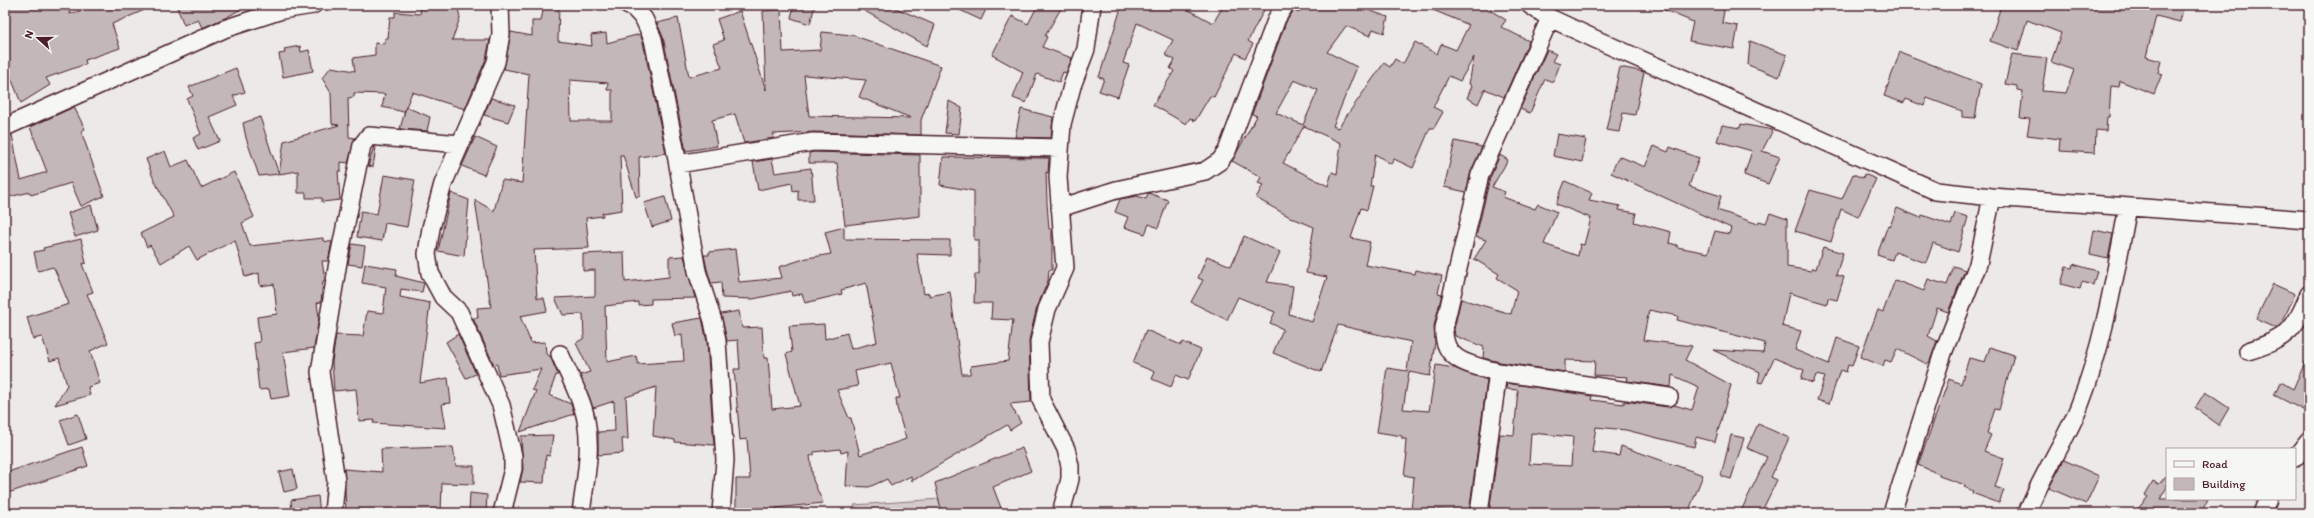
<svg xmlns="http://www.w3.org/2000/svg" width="2314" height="518" viewBox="0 0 2314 518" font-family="Itim,sans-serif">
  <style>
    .green { fill: #d4cbca; stroke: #8f757a }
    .building { fill: #c4b7b7; stroke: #4a1f2b; fill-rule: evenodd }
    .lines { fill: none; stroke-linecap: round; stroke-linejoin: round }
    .minor-casing { stroke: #4a1f2b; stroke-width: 20 }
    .minor { stroke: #f6f6f2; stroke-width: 17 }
  </style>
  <rect width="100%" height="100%" fill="#ece9e6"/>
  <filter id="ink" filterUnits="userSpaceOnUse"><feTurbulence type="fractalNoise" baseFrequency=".025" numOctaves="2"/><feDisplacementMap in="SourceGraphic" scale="8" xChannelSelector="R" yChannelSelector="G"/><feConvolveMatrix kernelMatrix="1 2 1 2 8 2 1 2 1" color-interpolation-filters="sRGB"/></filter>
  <g filter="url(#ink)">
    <!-- green -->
    <path class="green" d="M940,499l12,14h-95l-3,-8z"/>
    <!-- building -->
    <path class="building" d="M5,5h63l2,9 27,-9h59l-44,19 8,24 -35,12 1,4 -40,14 4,7 -29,18 -11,-28 -5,2z
      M176,5h72l-21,12 -25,11 -4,-9 -14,6z
      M421,5l37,3 2,10 -8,22h38l-4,19 -21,50 -53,-17 -8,20 -22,-5 3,-13 -31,-1v4l-6,1 1,39 6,1 -7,25 -7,-1v9h-3l2,29 -18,2v-4h-16v-5h-8v-22l-19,3 5,-33 55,-16 -7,-1 -1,-31 -9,-15 9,-11 24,4 -2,-13 22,-3v-12l10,1v-6h3l2,-21h5v-5l25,2z
      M544,5h15l-1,36 34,5 -1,-11 15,-2 1,10 33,-9 3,8 23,111 -27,4 1,39 -4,1 -13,-42h-3l2,55 -20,3 1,3 -17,2 3,30 -55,2 3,48h7l3,13 -27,5 11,27 14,-1 1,12 4,2 8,19h-2l-7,20 22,9 3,10 -54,18 16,-41 -4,-1 9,-21 -42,6 -2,-11 -3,1 -21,-47h5l-1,-10 14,-1 -16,-107 19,11 8,-31 20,3 7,-109 -25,-5 7,-37 21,4v-15h9zM570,80l38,3 -1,7h5v31h-41z
      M794,5h21l-5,19 -19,-6z
      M854,5h35l46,20 -8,21z
      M949,5h39l-7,15z
      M1038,5h25l-18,31 2,1 -5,10 30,11 -6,15 -3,-1 -4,10 -22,-8 -11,29 -13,-5 10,-26 -31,-17 20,-39 16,8z
      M1122,5h58l33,18 11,-18h32l8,5 -16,31 5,3 -8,14 -9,-5 -22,44 -4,-1 -15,25 -5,-3 -4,6 -33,-19 21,-34 -4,-3 5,-8 -10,-5 8,-15 -36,-17 -14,40 6,2 -11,32 -19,-6 5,-12 -5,-2z
      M1304,5h50l34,12 -4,16 -11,-4 -3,7 -24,-10 -19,26 30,15 -24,59 5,2 46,-65 6,4 5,-8 8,5 12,-22 22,12 4,-10 15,6 13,-25 -48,-20h73l-4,5 16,10 -5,7 28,14 -25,56 -19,-8 -7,15 -11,-6 5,-12 -3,-2 5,-27 -14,24 -11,-5 -16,31 10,5 -9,16h-4l-17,40 -19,-9 -3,5 -16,-10 -5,32h3l-6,24 -6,-2 -10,30 19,4 -5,23 50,9 1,-4 26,6 -4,17 4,1 -8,32 1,16 -5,34 -21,-4 -6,37 26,2 7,-46 18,3 33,12 -18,133 -31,-3 -1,3 -26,-2 3,-34 -10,-2 3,-21h-2l1,-15h-4v-3l-25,-4 10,-64 20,3 4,-29 -73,-17 -17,47 -48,-19 10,-24 -13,-6 5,-11 -37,-15 -11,23 -36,-18 12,-22 -5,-2 9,-22 24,10 13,-30 36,16 -13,30 26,4 -4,28 23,8 15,-45 -21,-4 8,-46 -24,-10 -34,-19 7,-13 -5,-2 3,-6 -29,-16 25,-45 -5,-2 34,-92 8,-12 4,3zM1294,80l24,10 -15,35 -27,-12zM1304,126l37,17 -4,31 -5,-2 -4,14 -45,-23z
      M1653,5h72l-3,18 16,3 -4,23 -45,-8 4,-19z
      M1993,5h191l-4,17 -24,-6 -10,41 15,4 -3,12 4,1 -8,20 -34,-13 -1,6 -8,-1 -2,31h-2l-1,14 -10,-1 -1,23 -36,-2 1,-12 -33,-4 3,-16 -10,-1 3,-27 -6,-1v-4l-12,-2 7,-30 35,4 -5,33 24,2 8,-23 -23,-8 10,-29 -34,-13 -9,31 -28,-10 10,-32z
      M781,10l2,42 37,-2 2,-18 30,3 89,31 -20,54v15l-108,-3 -40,2 1,4 -30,5 -9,-29 -23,6 5,26 -31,5 -23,-114 -6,-14 21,-5 11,59 33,-9 -9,-24 11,-4 -7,-21 23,-8 26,79 -3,-79zM804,75l62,5 -7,17 52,21 -102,-2z
      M1750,41l37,14 -8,22 -31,-12z
      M300,46l1,6 8,-2 4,21 -30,6 -4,-23 6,-1 -1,-4z
      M1547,50l9,4 -4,7 8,3 -7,18 -8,-3 -15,34 -10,-4z
      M1900,52l81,32 -6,34 -13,-1v-6l-35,-13 -3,8 -18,-7 -2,4 -20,-7z
      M1620,67l24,5 -9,43 -12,-2 -4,19 -13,-2z
      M236,68l9,24 -12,4 4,9 -28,12 11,24 -22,9 -5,-12 8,-4 -14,-35 6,-3 -4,-9z
      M491,98l24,7 -7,17 -24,-7z
      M949,101l13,7 -3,26 -14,-1z
      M74,107l11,22 -4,2 23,65 -23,10 -10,-23 -40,12 -1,-3 -25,6v-61l7,-2 9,45 26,-8 -17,-45z
      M406,107l24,10 -3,14 -27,-2z
      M1021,109l32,8 -2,21 -36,-1z
      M260,117l11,34 8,23 -20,2 -13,-38 -3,-15z
      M1741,124l32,6 -11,21 18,6 -12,27 -24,-9 8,-24 -35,-10 5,-16 18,3z
      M1557,134l29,5 -4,23 -29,-6z
      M475,137l22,10 -13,28 -22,-9z
      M1455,141l27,6 -11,24 -5,21 -22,-5z
      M374,146l2,1 -3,20 -5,-1z
      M1654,146l14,6 2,-5 29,11 -10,28 32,10 -4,14 41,14 1,-3 7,2 4,-10 17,6v48l24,4 1,-3 4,1 7,-22 20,6 -7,22 8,2 -7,23 -9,-2 -1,6 -38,-11 -7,33 19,5 -6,19 34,14 8,-26 22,8 -7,20 -4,-1 -2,7 -6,-2 -11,34 -12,-4 8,-23 -9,-2 -3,8 -12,-4 3,-9 -30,-12 -12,25 -4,-1 2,-10 -47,-22 50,3 2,-10 -88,-23 1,-4 -29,-6 -6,30 49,6 -7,14 46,25 -16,57 -19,-5 -2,10 -68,-17 -30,-3 -4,25 27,4 2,-10 82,29 -15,38h-199l11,-79 14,1 4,-45 -12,-1 1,-6 85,13 -1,4 33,4v-3l44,6 6,-2 18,5 7,-23 -27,-12 -1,12 -44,-6 1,-4 -34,-2 1,-14 -30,-1v12l-65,-10 -17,-4 1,-11 -29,-11 -1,-7 7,-30 50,15 6,-24 -20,-12 2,-4 -25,-15 12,-19 -10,-3 14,-59 10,-23 8,5 -16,27 13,5 -2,5 32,12 3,-5 19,8 -13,32 34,12 2,-12 4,1 7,-27 -35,-14 9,-23 27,12 -3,7 31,6 -1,4 17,3 -2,9 37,10 -2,11 8,2v2l31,6 7,-22 14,3 2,-6 -120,-55 8,-17 26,11zM1531,433l42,4 -2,29 -42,-2z
      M165,151l6,16 17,-7 13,28 33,-16 20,45 -12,6 8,23 73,-8v3l9,1 -4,19h-6l3,19 -2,1 -2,21 -4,1 2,14 -5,31 -31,4 7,44 -19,3 -2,-10 -10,1 -5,-47 6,-1 -3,-25 20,-3 -3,-30 -14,2 -1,-13 -14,4 -10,-37 -38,20 -8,-14 -28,17 -11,-18 -3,2 -6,-14 33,-16 -20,-37 -8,-21z
      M814,152l106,3v61l-75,9 -8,-62h-28v-10z
      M943,157l106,1 -1,15 -2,-1 1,31 2,26h3v41h-3l-1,11 -11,26 -8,33 2,62 -21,2 11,19 -11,7 -3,-5 -95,56 -1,-5 -20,10 -4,-7 -18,8 -23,-1 2,-35 -7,2 -1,-4 -26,3v3l-4,1 3,24 10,23 -47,5v5h-40v-34h14l-3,-40 -7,1 -6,-71h6l-2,-29 -11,1 -6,-27 18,-3 3,17 20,-1 2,31h4l4,51 28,-3 -14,-52 6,-2 -3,-26 35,-2 1,15 22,-6 4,16 26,-7 -11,-59 -25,7 1,4 -37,9 -3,-9 -10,2 -1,-5 -38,8 -31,-1 -1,-16 -10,1 -4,-14 -3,-14h5v-3l26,-3 4,33 43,-4 -3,-11 28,-9 24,-4 -6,-22 19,-5v12l106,1v15l-33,-1 7,40 5,-1v3l21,-4 12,82h8l1,-8 37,-5 5,-41 -22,-1 1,-16h-18l1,-29h4v-34h-5v-49l-34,-6zM891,363l9,35h-4l1,10 9,31 -46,16 -9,-37h-2l-12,-28 21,-4 -3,-15z
      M772,159l3,14 36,-5 3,32h-16v-10l-5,1 -1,-8 -34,7 -5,-28z
      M1853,174l10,4 1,-4 12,5 -18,38 -17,-8 -10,33 -36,-11 15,-41 32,9z
      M384,175l31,5 -8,47 -22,-4 -3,18 -25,-4 4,-26 16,3z
      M451,193l18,7 -5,56 -26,-5z
      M1148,193l20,7 -10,28 -9,-4 -4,10 -21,-7 4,-10 -13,-5 5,-13 17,-3 9,3z
      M665,197l6,24 -19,6 -8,-24z
      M91,205l7,25 -23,7 -7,-24z
      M1897,208l24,10 1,-3 29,10 4,-12 13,4 -10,35 -25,-9 -7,20 -31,-11 -3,8 -15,-5 11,-30 2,1z
      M2094,230l19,4 -5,24 -18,-4z
      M81,239l5,24 -4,1 11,28 -6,2 21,49 -18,8 10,32 -12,4 2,8 -35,10 12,-20 -8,-27 -9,3 -8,-24 -9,2 -6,-22 42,-13 -14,-34 -2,-3 -15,4 -4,-19 10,-2 -1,-2z
      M352,244l13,2 -3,20 -14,-2z
      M624,252l1,30 44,-5v-20l15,-1 11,42 -44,1v5l-13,1v-3l-33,4 2,56 29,-6 2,8 46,-3 -2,-27 -7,2 -3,-13 30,-5 5,24 7,103 -39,-3v-2l-22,-4 3,-49 -30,10 2,42h-6l1,14 -25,2v-23l17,-1 -1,-30 -21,7 -13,-33 10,-3 -14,-29 8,-5 -1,-24 -20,1 -8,-17 40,-2v-26l-12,1v-17z
      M365,264l32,5 -1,7 28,7 -2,9 -21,-3 -1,8 30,6 -10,80 28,-5 3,25 -9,1 4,24 -73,-5 1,-3 -15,1 -3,-32 -22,2 -2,-29 4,-27 27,1 4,-25 16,2 3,-26 -24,-4z
      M2073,264l24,7 -4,14 -11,-3 -2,7 -19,-5 5,-17 6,1z
      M1954,266l11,4 -17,42 -11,-4 -9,28 9,5 -7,20 -3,3 -30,-15 -6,13 -6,-2 -2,6 -23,-9 18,-47 5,2 12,-32 29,11 4,-12 19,6z
      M2273,284l22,10 -13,29 -6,5 -20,-9z
      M1146,330l35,15 2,-3 18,8 -13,30 -12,-5 -5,12 -19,-8 3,-7 -22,-9z
      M458,334l18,40 -10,4 -20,-36z
      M1990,347l24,8 -15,55 -4,-1 -8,24 4,2 -7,16 20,7 -9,29 9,3 -5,13 -27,-10 1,-2 -9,-4 1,-2 -26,-9v-2l-21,-9 31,-86 12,5 8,-26 16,4z
      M2309,354v59l-35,-18 7,-13 12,7z
      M2205,392l24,16 -10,17 -24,-17z
      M78,414l8,25 -17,6 -9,-25z
      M1758,424l31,14 -18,39 6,3 -16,33h-21l27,-56 -20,-9z
      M553,435l-3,21 -4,-1 -2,28 -24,-1 3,-13 -2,-33z
      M1731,435l13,3 -13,41 -10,-3z
      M82,447l6,19 -83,28v-21z
      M453,447l3,19h18v18l-32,-1 -1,30h-95l-2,-44 38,3 -1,-23z
      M1022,448l9,23 -38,16 10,26h-61l-7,-30z
      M2064,460l35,16 -13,28 -37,-16z
      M293,469l4,20 -13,3 -5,-20z
      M2166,476l1,11 -7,12h48l-7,14h-67l14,-16 -3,-2 8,-14 6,3z
      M470,493l17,2 -1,18h-17z
      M318,496l2,17h-28l-1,-13z"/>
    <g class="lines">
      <!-- minor casing -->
      <g class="minor-casing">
        <path id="minor" d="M500,5l1,29 -5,28 -53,122 -12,44 -4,26 3,19 13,24 16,15 42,93 12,51v13l-11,44
          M627,5l7,3 10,11 9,20 21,104 23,128 16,50 4,20 8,119 -4,53
          M1530,5l20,13 45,21 341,152 56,6 317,23
          M5,127l219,-98 58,-19 31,-5
          M678,164l135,-22 247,6
          M1060,208l56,-18 89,-19 15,-10 7,-10 50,-133 8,-13
          M2248,351c38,-12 47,-20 61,-57
          M560,354c8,20 23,46 26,66 6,32 -1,61 -5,93
          M1498,372l171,25
          M2295,458l14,-18
          M333,513l3,-32 -16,-109 18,-110 24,-117 7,-9 91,8
          M1061,513l9,-34v-13l-4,-17 -25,-49 -2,-58 8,-33 18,-41 -7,-91 4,-53 10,-38 14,-37 6,-44
          M1479,513l19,-141c-26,-7 -56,-10 -54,-44l36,-153 70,-157
          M1892,513l51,-160 35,-89 14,-67
          M2027,513c14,-37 37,-69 52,-106 25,-64 36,-132 49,-200
          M2262,513l6,-14"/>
      </g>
      <!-- minor -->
      <use href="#minor" class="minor"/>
    </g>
  </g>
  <!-- margin -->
  <rect width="2314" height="518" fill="none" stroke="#f6f6f2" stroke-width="20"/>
  <rect x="10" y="10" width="2294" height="498" fill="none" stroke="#4a1f2b" stroke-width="1.5" filter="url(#ink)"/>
  <!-- legend -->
  <rect x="2166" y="448" width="130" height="52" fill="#f6f6f2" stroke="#b1a0a2"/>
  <rect x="2174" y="461" width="20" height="6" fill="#f6f6f2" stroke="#b1a0a2"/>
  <text x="2202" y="468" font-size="12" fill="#4a1f2b">Road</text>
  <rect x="2174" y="478" width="20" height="12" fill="#c4b7b7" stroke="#b1a0a2"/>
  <text x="2202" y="488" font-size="12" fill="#4a1f2b">Building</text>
  <!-- north arrow -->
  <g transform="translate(38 38) rotate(291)" stroke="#f6f6f2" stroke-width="3" paint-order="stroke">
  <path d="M0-3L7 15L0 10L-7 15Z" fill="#4a1f2b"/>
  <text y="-6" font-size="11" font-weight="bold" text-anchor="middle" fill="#4a1f2b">N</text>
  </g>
</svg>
